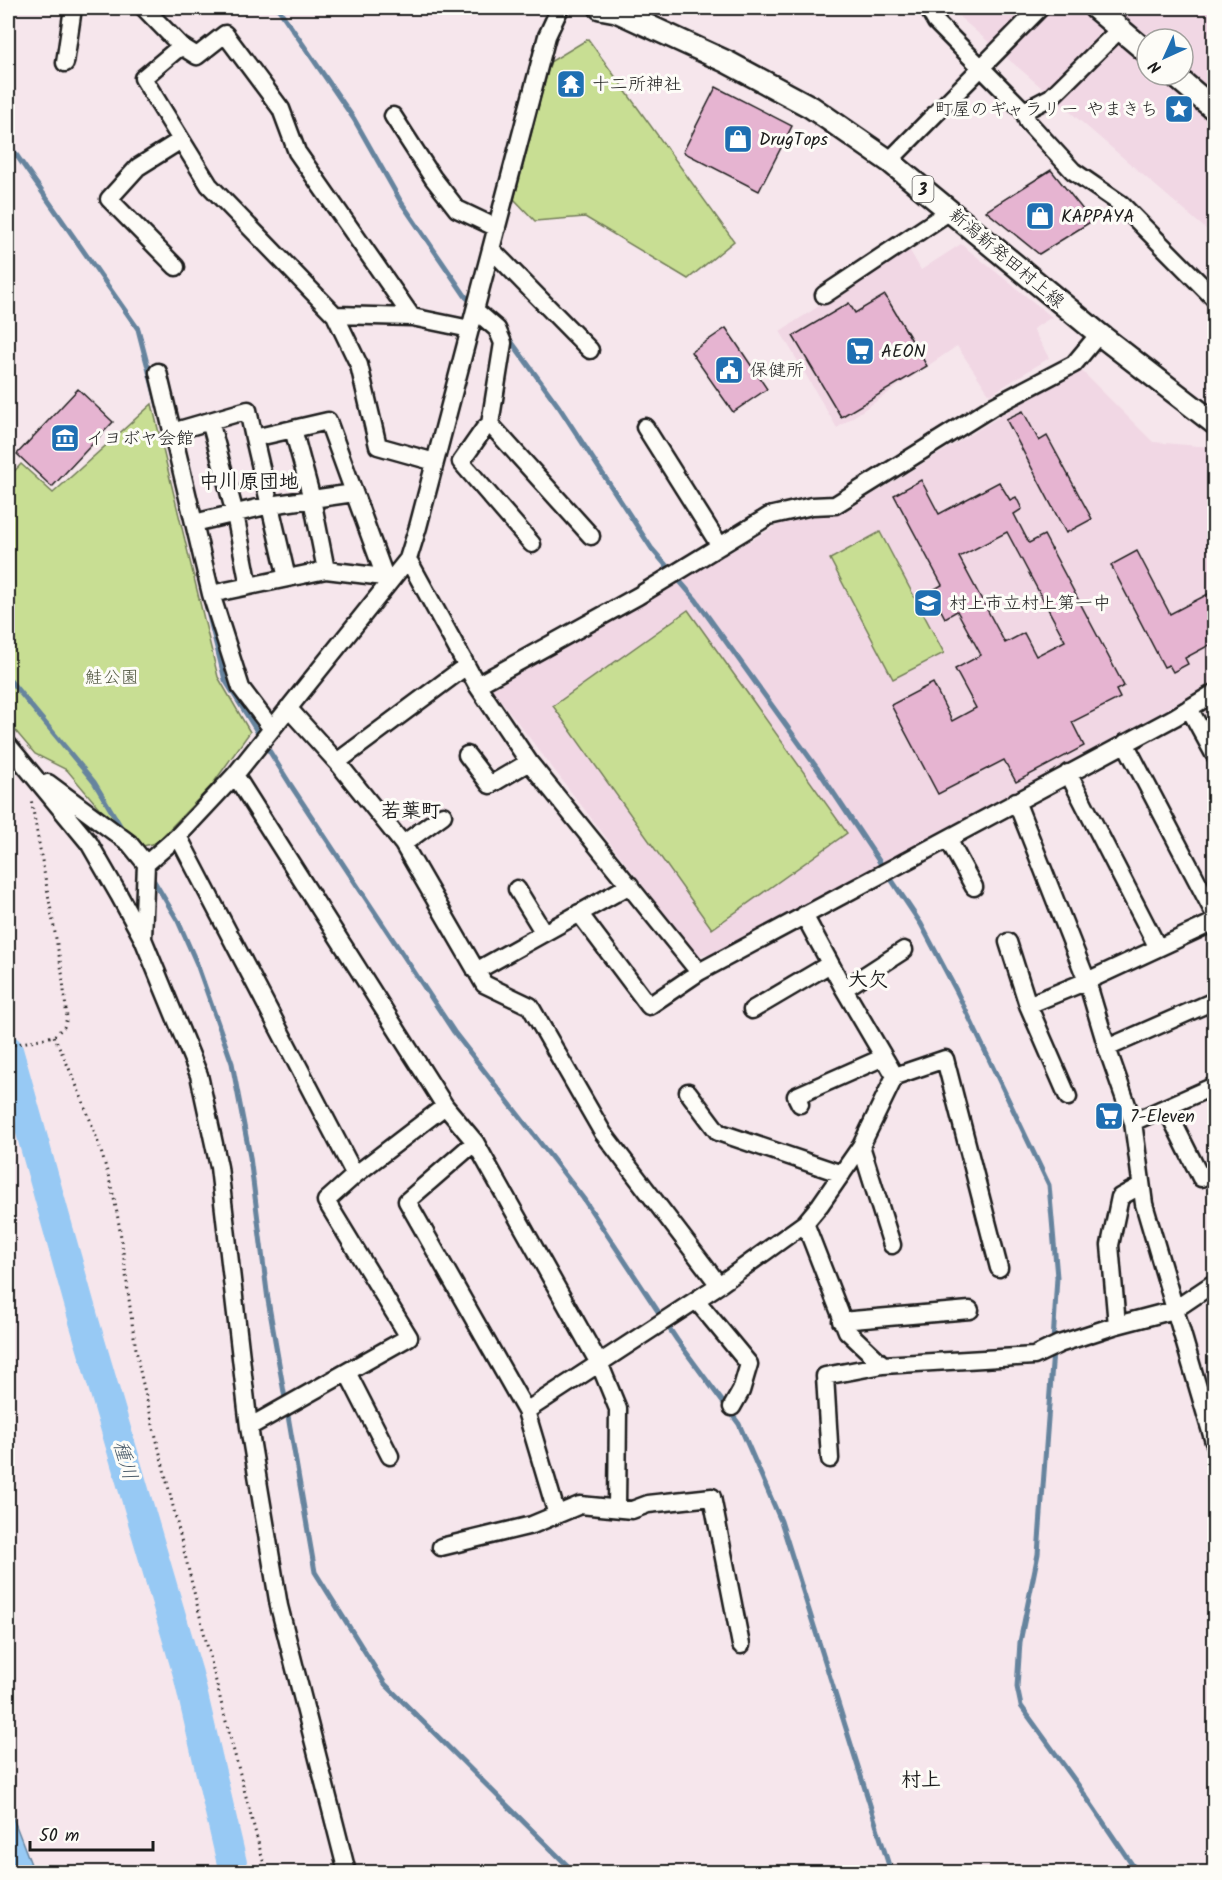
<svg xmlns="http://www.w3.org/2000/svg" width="1222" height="1880" viewBox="0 0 1222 1880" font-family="Kalam,'Klee One',sans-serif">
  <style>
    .built { fill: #f1d7e4; fill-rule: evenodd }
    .green { fill: #c8de93; stroke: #727d58; stroke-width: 1.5 }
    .water { fill: #97c9f4; stroke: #66849e; stroke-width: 1.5 }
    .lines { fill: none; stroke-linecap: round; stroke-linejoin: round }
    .stream { stroke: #66849e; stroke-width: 5 }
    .river { stroke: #97c9f4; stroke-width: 30 }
    .building { fill: #e6b4d1; stroke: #1c1c1c; stroke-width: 1.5; fill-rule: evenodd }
    .minor-casing { stroke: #1c1c1c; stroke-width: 21 }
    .major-casing { stroke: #1c1c1c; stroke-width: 26 }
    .path { stroke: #1c1c1c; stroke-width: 3; stroke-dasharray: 1.5 4.5; stroke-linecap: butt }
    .minor { stroke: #fdfcf7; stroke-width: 16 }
    .major { stroke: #fdfcf7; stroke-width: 21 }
    .labels { text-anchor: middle; stroke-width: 6; stroke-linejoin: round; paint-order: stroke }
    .shield { fill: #fdfcf7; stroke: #605f5e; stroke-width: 1.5 }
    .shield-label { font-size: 16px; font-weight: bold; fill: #1c1c1c }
    .poi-label { font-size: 18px; fill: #1c1c1c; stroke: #fdfcf7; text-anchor: start }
    .street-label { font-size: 18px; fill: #1c1c1c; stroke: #fdfcf7 }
    .park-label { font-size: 18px; fill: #505640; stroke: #fdfcf7 }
    .neighbourhood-label { font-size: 20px; font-weight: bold; fill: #1c1c1c; stroke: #fdfcf7 }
    .water-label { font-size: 20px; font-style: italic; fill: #475968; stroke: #fdfcf7 }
  </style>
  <rect width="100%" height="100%" fill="#f6e6ec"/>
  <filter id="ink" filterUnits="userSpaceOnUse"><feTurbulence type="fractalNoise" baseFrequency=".0167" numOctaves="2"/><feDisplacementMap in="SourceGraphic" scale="12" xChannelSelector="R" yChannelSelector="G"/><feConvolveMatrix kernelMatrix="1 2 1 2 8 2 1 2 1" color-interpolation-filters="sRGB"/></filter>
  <g filter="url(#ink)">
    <!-- built -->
    <path class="built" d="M949,8h265v228zM1147,39h36v36h-36z
      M961,244l91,73 -19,12 16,29 -59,37 -33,-49 -120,82 -57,-97 129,-82 12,21z
      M1079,368l74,74 57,5 4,10v224l-52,31 -447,242 -18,2 -205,-267 286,-164 39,-14 27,1z"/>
    <!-- green -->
    <path class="green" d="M588,39l146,202 -46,38 -103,-62 -50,4 -21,-22 36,-137z
      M152,404l66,273 32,55 -38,53 -56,58 -13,3 -26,-17 -50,-59 -32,-16 -27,-32v-244l13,-14 32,29z
      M880,532l64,121 -51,26 -63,-120z
      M688,610l159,223 -135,96 -159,-223z"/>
    <!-- water -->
    <path class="water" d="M8,1805l26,67h-26z"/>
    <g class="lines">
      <!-- stream -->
      <path class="stream" d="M278,8l76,111 47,83 65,95 7,6
        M8,143l130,186 20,77
        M508,337l51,70 93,142 44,51 121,168 104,156 36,68 92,193 8,92 -4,65
        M207,608l18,72 65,104 164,248 129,166 94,142 62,84 42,97 110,351
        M8,678l86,104 30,50
        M151,876l27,45 19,43 35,99 18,94 18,143 47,272 70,112 189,188
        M1053,1351l-15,203 -18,88 -3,45 4,19 55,76 61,90"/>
      <!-- river -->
      <path class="river" d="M8,1050l76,271 104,353 46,198"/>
    </g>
    <!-- building -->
    <path class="building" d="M716,87l76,39 -33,65 -76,-39z
      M1051,170l41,51 -53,33 -53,-43z
      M885,295l42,71 -86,51 -48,-81 56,-33 6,10z
      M726,328l41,61 -34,23 -42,-60z
      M78,389l35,33 -61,65 -35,-33z
      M1023,411l16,30 8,-5 45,83 -26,14 -60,-114z
      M921,480l18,34 60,-32 11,18 6,-3 6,12 -8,5 15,29 15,-8 80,151 -8,4 4,8 -48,24 12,24 -68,36 -12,-22 -66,34 -47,-89 42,-22 19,38 24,-13 -21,-39 26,-14 -24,-44 -12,7 -14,-27 11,-6 -48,-90zM1007,532l58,109 -29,15 -12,-23 -19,10 -46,-86z
      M1137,551l33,63 40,-21 5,9v40l-30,16 3,6 -15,8 -4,-7 -5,2 -53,-102z"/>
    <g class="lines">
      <!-- minor casing -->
      <g class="minor-casing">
        <path id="minor" d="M144,8l37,38 16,10 28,-22 56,75 16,43 115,165
          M928,8l8,14 88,89 4,11 45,49 48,33 93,94
          M181,46l-38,32 66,107 126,130 77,2 58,12
          M65,63l8,-55
          M1024,111l27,-14 69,-68
          M393,116l40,62 24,31 40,19
          M889,161l151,-153
          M491,249l99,101
          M176,267l-67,-68 29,-32 43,-27
          M824,295l126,-84
          M475,310l22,19 6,14 -13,81 101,112
          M335,315l24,50 19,81 57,16
          M158,372l53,222 30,94 31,41
          M210,421l25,93 14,72
          M490,424l-6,5 -23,33 71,82
          M645,427l75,119
          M293,429l19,70 14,71
          M172,432l76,-22 6,28
          M194,523l76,-18 84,-12
          M408,559l69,126 52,77 170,210 476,-255 39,-24
          M287,578l-33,-140 74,-17 57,156
          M211,594l115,-24 66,8
          M477,685l161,-89 131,-80 43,-10 23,-1 157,-98 82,-43 25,-30
          M288,708l49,54 66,82 81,140 46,22 73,127 116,152
          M1189,708l25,46
          M1125,743l89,170
          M8,745l81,98 30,52 24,44 56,136 20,92 30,260 30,179 68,266
          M467,755l23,30 39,-23
          M337,762l129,-96
          M1068,773l90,175
          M235,775l210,331 30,36 125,223 18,44 -1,99
          M48,783l81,60 17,21 -3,74
          M1016,801l71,180 20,67 26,74 11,82 70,238
          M178,836l177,339 -29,26 83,136 -160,90
          M948,839l26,48
          M403,844l40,-29
          M146,864l32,-28 57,-61 173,-216 10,-32 129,-491 13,-28
          M517,889l27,44
          M579,913l70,93 50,-34
          M1008,942l20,63
          M476,971l154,-86
          M844,989l60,-39
          M752,1010l78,-46
          M1107,1048l107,-47
          M895,1076l50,-17 54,209
          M688,1092l30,40 124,42
          M1068,1097l-40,-92 59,-24 127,-59
          M800,1104l-4,-8 88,-39
          M1166,1108l35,70 13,-6
          M1133,1122l81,-36
          M475,1142l-68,59 119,210 31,104
          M861,1146l31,99
          M355,1175l90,-69
          M1140,1186l-20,11 -10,48 7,80 57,-15 40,-27
          M805,1223l42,108 36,34 -58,11 5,83
          M696,1300l53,64 -8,27 -9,16
          M841,1321l129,-11
          M883,1365l151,-9 25,-12 58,-19
          M347,1372l43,84
          M526,1411l193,-126 86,-62 15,-18 41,-59 34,-70 -51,-87 -40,-74
          M441,1547l91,-22 48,-20 52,5 16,-6 64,-7 29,148"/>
      </g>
      <!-- major casing -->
      <g class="major-casing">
        <path id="major" d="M600,8l16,3 111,51 84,45 78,54 210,173 115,89
          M1095,8l52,44
          M1174,75l40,34"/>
      </g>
      <!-- path -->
      <path class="path" d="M54,1036c26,54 48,109 61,167 12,59 14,119 27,177l81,330 43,162
        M8,1046l46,-10 10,-9 3,-9 -5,-46 -31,-173"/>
      <!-- minor -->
      <use href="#minor" class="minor"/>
      <!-- major -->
      <use href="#major" class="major"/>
    </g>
  </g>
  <!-- icons -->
  <defs>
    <g id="temple-square" transform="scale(1.5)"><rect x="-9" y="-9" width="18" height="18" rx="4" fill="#1f6fb2" stroke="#fdfcf7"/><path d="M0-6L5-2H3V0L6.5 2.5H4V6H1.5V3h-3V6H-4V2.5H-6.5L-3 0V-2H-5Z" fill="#fff"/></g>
    <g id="sight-square" transform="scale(1.5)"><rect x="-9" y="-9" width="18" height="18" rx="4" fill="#1f6fb2" stroke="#fdfcf7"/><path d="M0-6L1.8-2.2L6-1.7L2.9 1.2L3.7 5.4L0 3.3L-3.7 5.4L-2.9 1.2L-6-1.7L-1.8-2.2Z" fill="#fff"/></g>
    <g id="shop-square" transform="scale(1.5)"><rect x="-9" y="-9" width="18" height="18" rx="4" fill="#1f6fb2" stroke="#fdfcf7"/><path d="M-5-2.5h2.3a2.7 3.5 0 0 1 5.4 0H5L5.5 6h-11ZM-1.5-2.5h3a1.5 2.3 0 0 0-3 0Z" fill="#fff"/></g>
    <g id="supermarket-square" transform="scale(1.5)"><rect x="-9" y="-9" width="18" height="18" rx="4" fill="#1f6fb2" stroke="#fdfcf7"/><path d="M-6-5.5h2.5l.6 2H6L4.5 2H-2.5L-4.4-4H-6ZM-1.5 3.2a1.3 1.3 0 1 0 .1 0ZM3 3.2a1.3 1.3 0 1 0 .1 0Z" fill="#fff"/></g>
    <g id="civic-square" transform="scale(1.5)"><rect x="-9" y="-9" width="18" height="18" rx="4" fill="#1f6fb2" stroke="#fdfcf7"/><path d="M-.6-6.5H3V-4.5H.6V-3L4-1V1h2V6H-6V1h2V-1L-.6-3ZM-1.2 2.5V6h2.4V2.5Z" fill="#fff"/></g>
    <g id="museum-square" transform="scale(1.5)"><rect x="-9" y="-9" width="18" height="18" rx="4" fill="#1f6fb2" stroke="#fdfcf7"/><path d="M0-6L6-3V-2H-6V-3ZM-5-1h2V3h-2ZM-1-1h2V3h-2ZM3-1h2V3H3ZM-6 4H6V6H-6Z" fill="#fff"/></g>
    <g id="school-square" transform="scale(1.5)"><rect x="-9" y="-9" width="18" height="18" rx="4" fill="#1f6fb2" stroke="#fdfcf7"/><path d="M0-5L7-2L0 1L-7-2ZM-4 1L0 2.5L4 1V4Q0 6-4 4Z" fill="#fff"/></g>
  </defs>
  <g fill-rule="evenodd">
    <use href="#temple-square" x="571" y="84"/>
    <use href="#sight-square" x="1179" y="109"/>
    <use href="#shop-square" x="738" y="139"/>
    <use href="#shop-square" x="1040" y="216"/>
    <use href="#supermarket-square" x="860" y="351"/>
    <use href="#civic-square" x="729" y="370"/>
    <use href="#museum-square" x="65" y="438"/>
    <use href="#school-square" x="928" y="603"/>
    <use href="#supermarket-square" x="1109" y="1116"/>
  </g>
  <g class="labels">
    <!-- shield labels -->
    <rect class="shield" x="912.5" y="176" width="21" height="26" rx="4.5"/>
    <g class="shield-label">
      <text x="923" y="195">3</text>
    </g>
    <!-- poi labels -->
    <g class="poi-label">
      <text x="592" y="90">十二所神社</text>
      <text x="1158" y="115" text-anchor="end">町屋のギャラリー やまきち</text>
      <text x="759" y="145">DrugTops</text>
      <text x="1061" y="222">KAPPAYA</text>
      <text x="881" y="357">AEON</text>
      <text x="750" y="376">保健所</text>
      <text x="86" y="444">イヨボヤ会館</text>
      <text x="949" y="609">村上市立村上第一中</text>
      <text x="1130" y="1122">7-Eleven</text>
    </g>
    <!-- street labels -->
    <g class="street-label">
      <text transform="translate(1007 258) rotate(40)" y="6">新潟新発田村上線</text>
    </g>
    <!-- park labels -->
    <g class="park-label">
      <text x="112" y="683">鮭公園</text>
    </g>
    <!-- neighbourhood labels -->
    <g class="neighbourhood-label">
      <text x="249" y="488">中川原団地</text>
      <text x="411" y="817">若葉町</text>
      <text x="868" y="986">大欠</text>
      <text x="921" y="1786">村上</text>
    </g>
    <!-- water labels -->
    <g class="water-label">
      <text transform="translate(126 1460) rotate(74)" y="7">種川</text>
    </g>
  </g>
  <!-- margin -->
  <rect width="1222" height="1880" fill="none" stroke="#fdfcf7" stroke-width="30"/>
  <rect x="15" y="15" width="1192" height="1850" fill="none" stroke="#1c1c1c" stroke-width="2" filter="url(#ink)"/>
  <!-- north arrow -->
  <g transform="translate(1165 57) rotate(225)"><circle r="28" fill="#fdfcf7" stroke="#a3a29f" stroke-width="1.5"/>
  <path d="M0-4.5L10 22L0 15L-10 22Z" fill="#1f6fb2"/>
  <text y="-9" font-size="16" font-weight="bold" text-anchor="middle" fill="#1c1c1c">N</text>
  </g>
  <!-- scale -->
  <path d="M30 1841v9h123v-9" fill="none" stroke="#1c1c1c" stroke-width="3"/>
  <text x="39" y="1841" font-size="18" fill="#1c1c1c" stroke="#fdfcf7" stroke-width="4.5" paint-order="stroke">50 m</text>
</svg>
